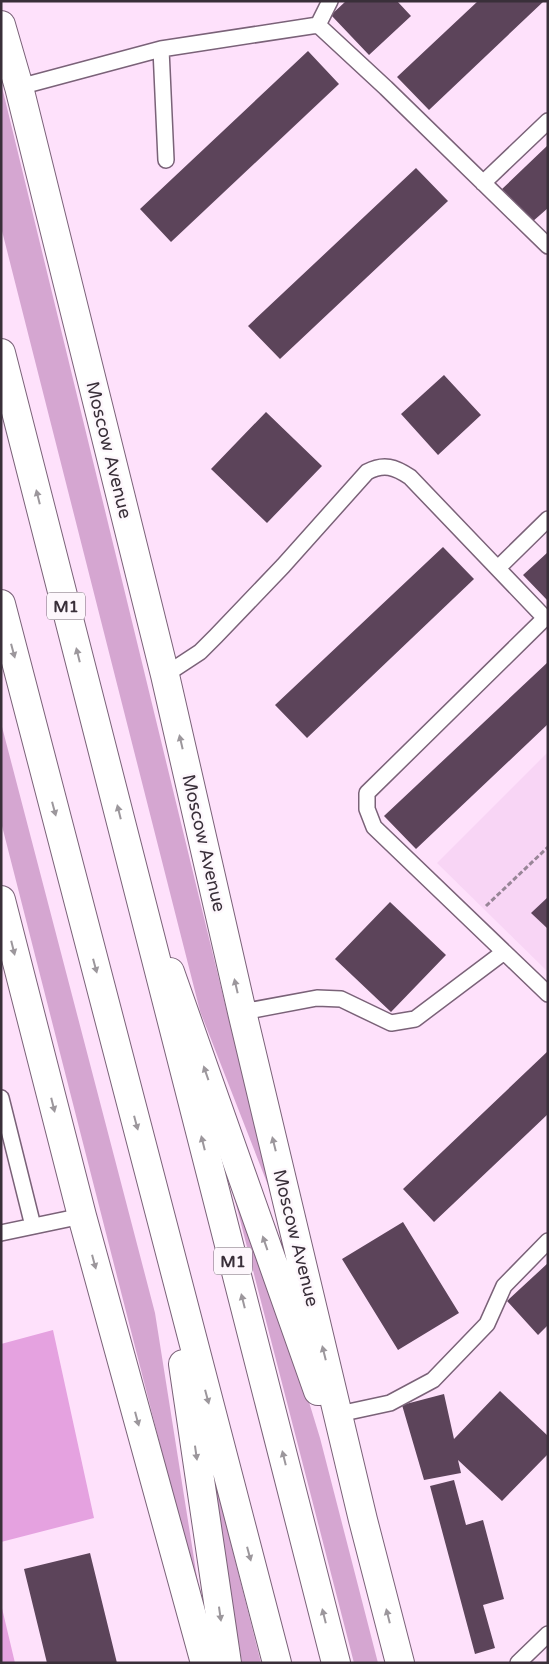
<svg xmlns="http://www.w3.org/2000/svg" width="549" height="1664" viewBox="0 0 549 1664" font-family="'Varela Round',sans-serif">
  <style>
    .built { fill: #f8d5f5 }
    .green { fill: #d5a6d1 }
    .forest { fill: #e5a2e0 }
    .building { fill: #5c445a }
    .lines { fill: none; stroke-linecap: round; stroke-linejoin: round }
    .service-casing { stroke: #7a6278; stroke-width: 18 }
    .secondary-casing { stroke: #7a6278; stroke-width: 30 }
    .trunk-casing { stroke: #7a6278; stroke-width: 30 }
    .path { stroke: #988597; stroke-width: 3; stroke-dasharray: 5 2.5; stroke-linecap: butt }
    .service { stroke: #fff; stroke-width: 15 }
    .secondary { stroke: #fff; stroke-width: 28 }
    .trunk { stroke: #fff; stroke-width: 28 }
    .oneway { fill: #9c979c }
    .labels { text-anchor: middle; stroke-width: 5; stroke-linejoin: round; paint-order: stroke }
    .shield { fill: #fdf7fc; stroke: #746b74; stroke-width: 1 }
    .shield-label { font-size: 16px; font-weight: bold; fill: #392f39 }
    .street-label { font-size: 18px; fill: #392f39; stroke: #fdf7fc }
  </style>
  <rect width="100%" height="100%" fill="#fee1fb"/>
  <!-- built -->
  <path class="built" d="M548,752v220l-111,-109z"/>
  <!-- green -->
  <path class="green" d="M1,83l270,1110 -71,-182 -199,-784z
    M1,723l154,590 47,296 -201,-787z
    M220,1142l60,165 40,131 58,225h-24z
    M207,1449l54,214h-19z"/>
  <!-- forest -->
  <path class="forest" d="M53,1330l41,188 -93,24v-198z
    M1,1604l14,59h-14z"/>
  <!-- building -->
  <path class="building" d="M346,1h51l14,15 -42,39 -38,-40z
    M478,1h66l-115,109 -32,-33z
    M308,51l31,33 -168,158 -31,-33z
    M548,145v63l-16,14 -31,-32z
    M416,168l32,33 -168,158 -32,-33z
    M444,375l37,40 -43,40 -37,-41z
    M266,412l56,54 -55,57 -56,-54z
    M443,547l31,32 -167,159 -32,-33z
    M548,552v49l-25,-26z
    M548,662v62l-132,125 -32,-33z
    M548,897v32l-17,-16z
    M390,902l56,53 -55,57 -56,-53z
    M548,1051v63l-114,108 -31,-33z
    M403,1222l56,91 -61,37 -56,-91z
    M548,1263v62l-10,10 -31,-34z
    M500,1391l48,45v18l-46,47 -44,-41 3,13 -37,7 -22,-75 42,-11 10,45z
    M454,1480l12,45 17,-5 21,79 -21,6 12,43 -20,6 -45,-168z
    M90,1553l27,110h-70l-23,-94z"/>
  <g class="lines">
    <!-- service casing -->
    <g class="service-casing">
      <path id="service" d="M318,25l68,63 162,158
        M161,49l5,111
        M19,87l142,-38 157,-24 12,-24
        M483,183l65,-62
        M498,568l50,-49
        M165,675l35,-23 16,-16 67,-70 84,-94c17,-9 28,-5 43,5l135,141 -178,175v16l7,18 174,167
        M242,1012l75,-14 24,1 50,24 24,-4 89,-67
        M1,1098l32,128
        M1,1233l81,-17
        M339,1414l51,-11 43,-23 54,-56 17,-38 44,-45
        M518,1663l30,-29"/>
    </g>
    <!-- secondary casing -->
    <g class="secondary-casing">
      <path id="secondary" d="M1,25l18,62 146,588 77,337 121,508 37,143
        M1,900l81,316 123,447
        M170,972l148,419"/>
    </g>
    <!-- trunk casing -->
    <g class="trunk-casing">
      <path id="trunk" d="M1,353l335,1310
        M1,604l276,1059
        M183,1364l44,299"/>
    </g>
    <!-- path -->
    <path class="path" d="M486,906l62,-59"/>
    <!-- service -->
    <use href="#service" class="service"/>
    <!-- secondary -->
    <use href="#secondary" class="secondary"/>
    <!-- trunk -->
    <use href="#trunk" class="trunk"/>
  </g>
  <!-- one-way arrows -->
  <defs><path id="oneway-solid" d="M-6-.8H1V-3.2L6.5 0L1 3.2V.8H-6Z" transform="scale(1.25)"/></defs>
  <g class="oneway">
    <use href="#oneway-solid" transform="translate(38 497) rotate(-104)"/>
    <use href="#oneway-solid" transform="translate(13 651) rotate(75)"/>
    <use href="#oneway-solid" transform="translate(78 655) rotate(-104)"/>
    <use href="#oneway-solid" transform="translate(181 742) rotate(-103)"/>
    <use href="#oneway-solid" transform="translate(54 809) rotate(75)"/>
    <use href="#oneway-solid" transform="translate(119 812) rotate(-104)"/>
    <use href="#oneway-solid" transform="translate(13 948) rotate(76)"/>
    <use href="#oneway-solid" transform="translate(95 966) rotate(75)"/>
    <use href="#oneway-solid" transform="translate(236 986) rotate(-103)"/>
    <use href="#oneway-solid" transform="translate(206 1073) rotate(-109)"/>
    <use href="#oneway-solid" transform="translate(53 1105) rotate(76)"/>
    <use href="#oneway-solid" transform="translate(136 1123) rotate(75)"/>
    <use href="#oneway-solid" transform="translate(203 1143) rotate(-104)"/>
    <use href="#oneway-solid" transform="translate(274 1144) rotate(-104)"/>
    <use href="#oneway-solid" transform="translate(265 1243) rotate(-109)"/>
    <use href="#oneway-solid" transform="translate(94 1262) rotate(75)"/>
    <use href="#oneway-solid" transform="translate(243 1301) rotate(-104)"/>
    <use href="#oneway-solid" transform="translate(324 1353) rotate(-104)"/>
    <use href="#oneway-solid" transform="translate(207 1397) rotate(75)"/>
    <use href="#oneway-solid" transform="translate(137 1419) rotate(75)"/>
    <use href="#oneway-solid" transform="translate(196 1453) rotate(82)"/>
    <use href="#oneway-solid" transform="translate(284 1458) rotate(-104)"/>
    <use href="#oneway-solid" transform="translate(249 1554) rotate(75)"/>
    <use href="#oneway-solid" transform="translate(220 1614) rotate(82)"/>
    <use href="#oneway-solid" transform="translate(324 1616) rotate(-104)"/>
    <use href="#oneway-solid" transform="translate(388 1616) rotate(-104)"/>
  </g>
  <g class="labels">
    <!-- shield labels -->
    <g class="shield">
      <rect x="47" y="592.5" width="38" height="27" rx="4"/>
      <rect x="214" y="1247.5" width="38" height="27" rx="4"/>
    </g>
    <g class="shield-label">
      <text x="66" y="612">M1</text>
      <text x="233" y="1267">M1</text>
    </g>
    <!-- street labels -->
    <g class="street-label">
      <text transform="translate(109 450) rotate(76)" y="6">Moscow Avenue</text>
      <text transform="translate(204 843) rotate(77)" y="6">Moscow Avenue</text>
      <text transform="translate(296 1238) rotate(76)" y="6">Moscow Avenue</text>
    </g>
  </g>
  <!-- border -->
  <rect width="549" height="1664" fill="none" stroke="#392f39" stroke-width="5"/>
</svg>
